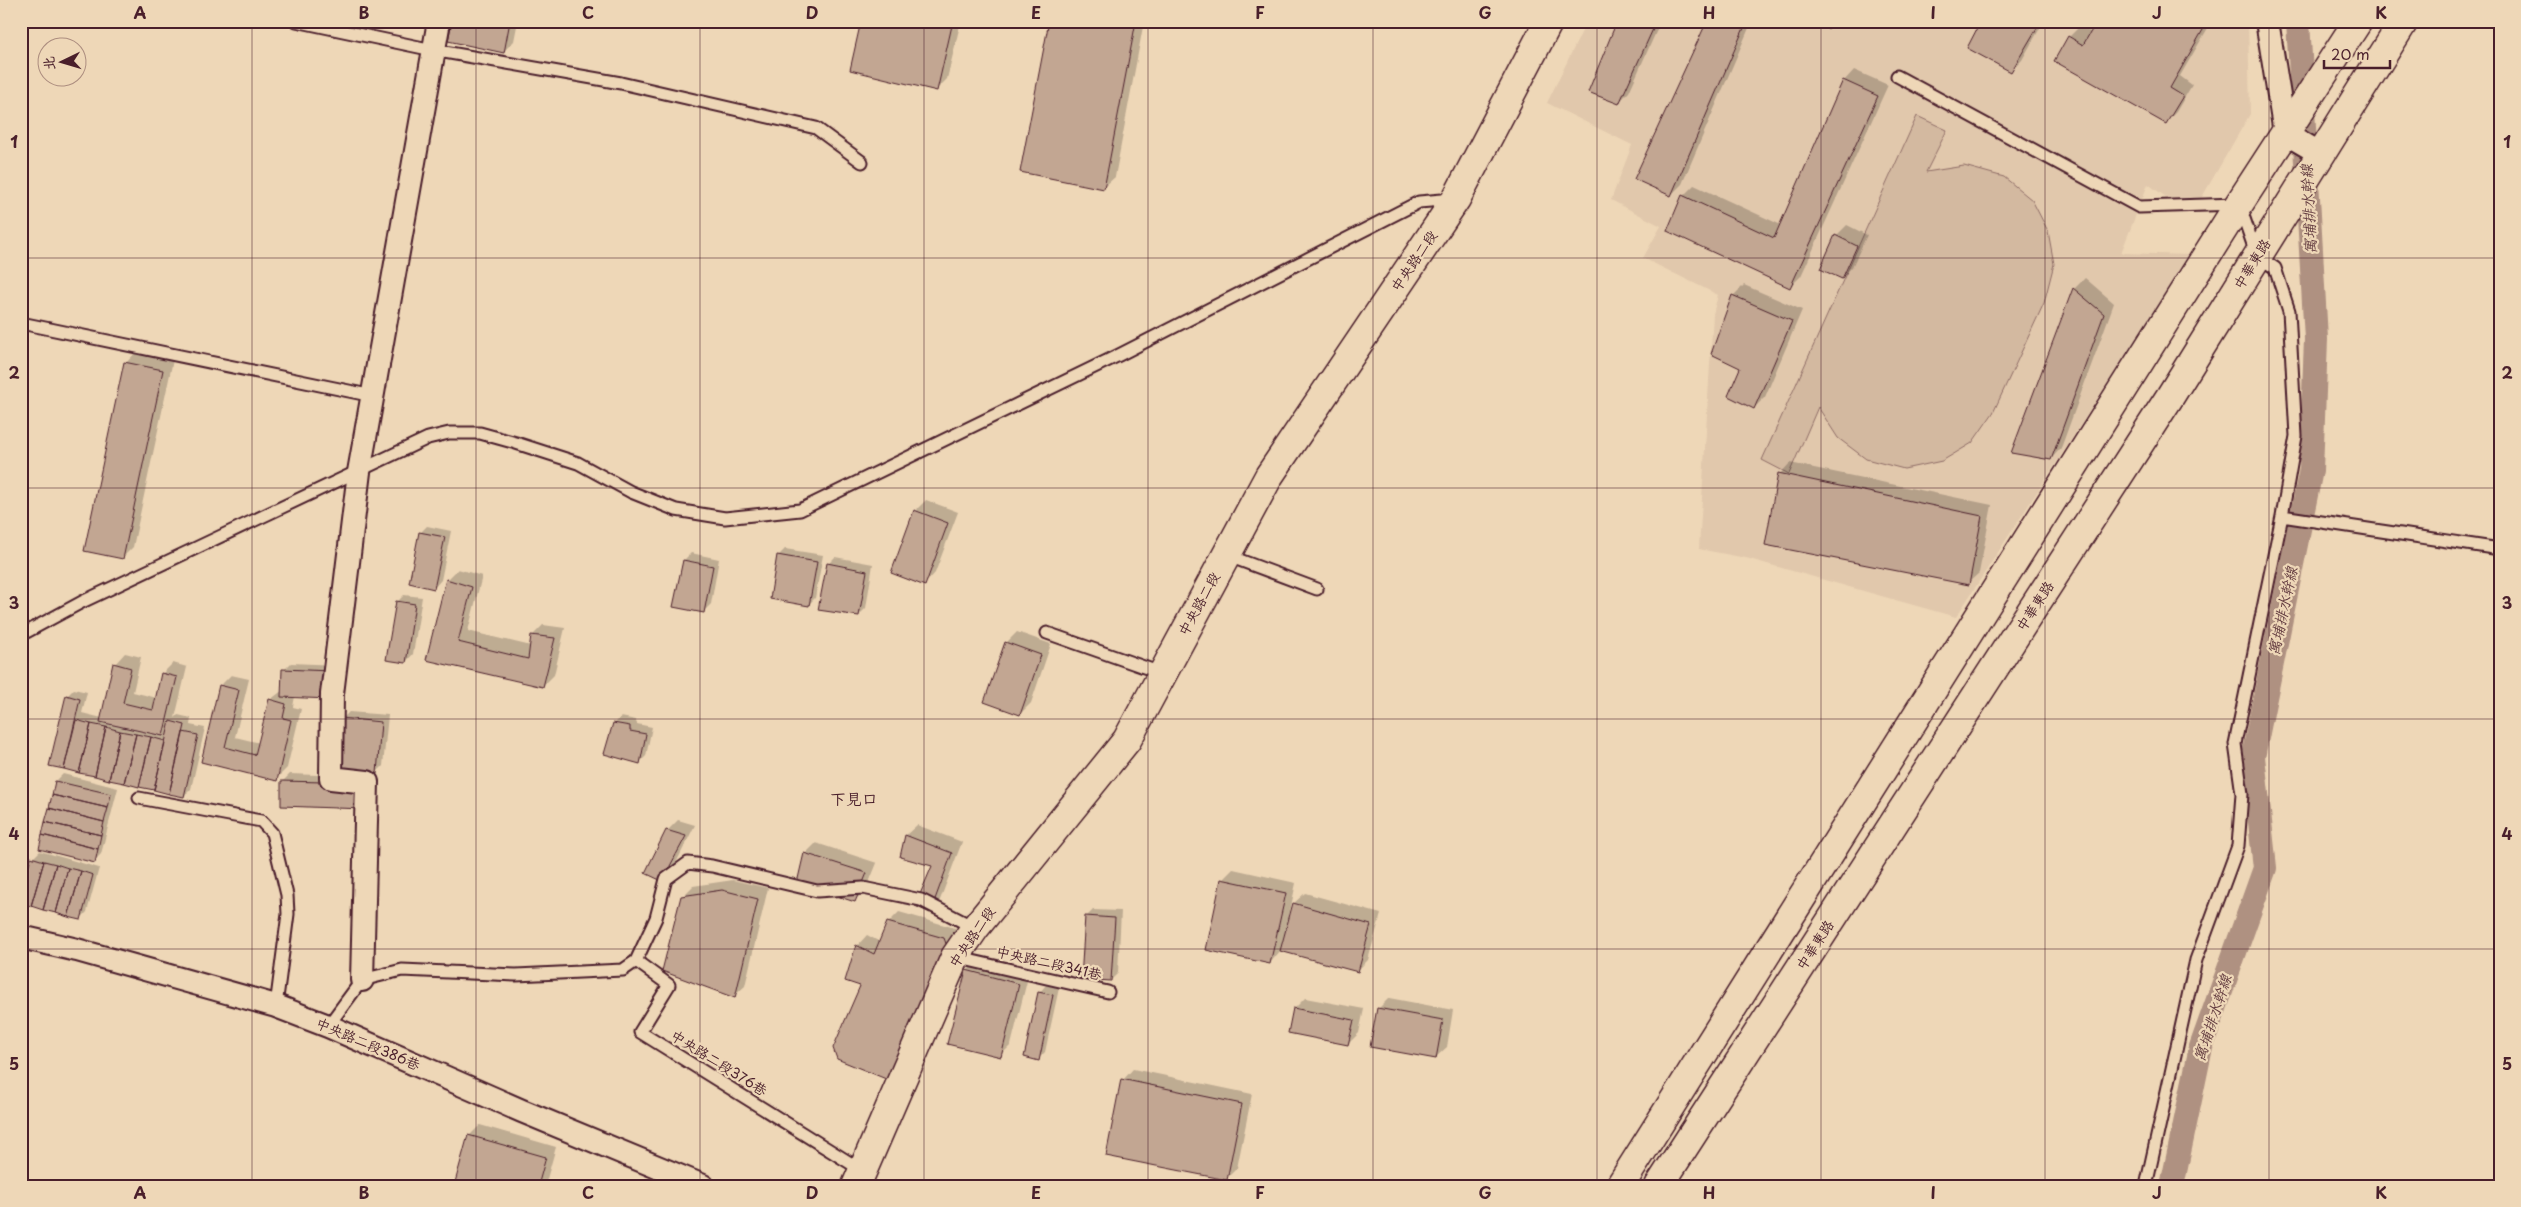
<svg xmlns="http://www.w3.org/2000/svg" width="2521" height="1207" viewBox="0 0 2521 1207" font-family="'Playpen Sans','LXGW WenKai TC',sans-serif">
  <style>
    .built { fill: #e1c8ac }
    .green { fill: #d3b9a0; stroke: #8e6c66 }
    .shadow { fill: #0003 }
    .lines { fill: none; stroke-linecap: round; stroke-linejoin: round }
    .canal { stroke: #af9181; stroke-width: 24 }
    .building { fill: #c2a692; stroke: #4a1f2b }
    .service-casing { stroke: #4a1f2b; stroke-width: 15 }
    .minor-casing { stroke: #4a1f2b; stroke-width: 26 }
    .tertiary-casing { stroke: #4a1f2b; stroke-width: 31 }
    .secondary-casing { stroke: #4a1f2b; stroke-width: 31 }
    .service { stroke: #eed7b7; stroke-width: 11 }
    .minor { stroke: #eed7b7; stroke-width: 22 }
    .tertiary { stroke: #eed7b7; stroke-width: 28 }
    .secondary { stroke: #eed7b7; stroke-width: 28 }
    .grid { fill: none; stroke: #4a1f2b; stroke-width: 1; stroke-opacity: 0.55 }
    .labels { text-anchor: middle; stroke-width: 4.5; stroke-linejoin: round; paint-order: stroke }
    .street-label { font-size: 14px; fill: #4a1f2b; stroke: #eed7b7 }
    .water-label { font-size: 15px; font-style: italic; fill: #633c40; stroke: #eed7b7 }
    .quarter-label { font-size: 16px; fill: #4a1f2b; stroke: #eed7b7 }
    .neatline { fill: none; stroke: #4a1f2b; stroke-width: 2 }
    .grid-label { font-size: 16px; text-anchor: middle; font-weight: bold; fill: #4a1f2b }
  </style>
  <rect width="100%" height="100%" fill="#eed7b7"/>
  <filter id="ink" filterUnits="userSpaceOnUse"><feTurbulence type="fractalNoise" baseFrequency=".02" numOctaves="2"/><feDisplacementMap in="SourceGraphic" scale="10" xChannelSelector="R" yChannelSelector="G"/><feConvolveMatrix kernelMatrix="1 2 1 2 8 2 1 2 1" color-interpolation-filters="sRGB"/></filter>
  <g filter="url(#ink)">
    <!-- built -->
    <path class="built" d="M1587,21h661l2,93 -48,83 -15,15 -39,-28 -27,69 70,2 -235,362 -210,-59 -47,-9 14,-235 5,-19 -75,-37 18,-32 -50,-26 21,-55 -85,-42z"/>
    <!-- green -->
    <path class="green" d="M1917,116l30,14 -21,42 38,-6 40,11 28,23 16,31 6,33 -10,39 -51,110 -21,30 -30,18 -38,8 -38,-10 -28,-21 -20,-31 -29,67 -27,-14z"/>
    <!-- shadow -->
    <path class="shadow" d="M453,21h65l-4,20 -11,11z
      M863,21h98l-14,58 -11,11z
      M1050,21h94l-29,156 -11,10z
      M1618,21h43l-32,71 -11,11z
      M1708,21h44l-70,163 -11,11z
      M1982,21h62l-22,39 -11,11z
      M2099,21h113l-32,55 12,9 -16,27 -11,11 -109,-63 13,-23 11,-11 12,7z
      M1854,70l34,15 -87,191 -11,11 -107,-91 11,-11 87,40 63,-144z
      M1847,225l20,10 -15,32 -10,11 -6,-42z
      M2085,278l29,25 -53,145 -10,11 -38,-7 61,-163z
      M1744,285l58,25 -37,87 -11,11 -13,-41 -8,-71z
      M136,352l37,8 -40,187 -11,11 4,-195z
      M1790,463l202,42 -13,68 -11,10 -188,-109z
      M926,500l32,12 -23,61 -10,11 -10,-73z
      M427,526l24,5 -10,49 -7,8 -14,-55z
      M785,549l38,6 -8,43 -7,7 -30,-49z
      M691,553l28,6 -8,45 -7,7 -20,-51z
      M835,557l38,7 -7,44 -7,7 -31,-51z
      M458,569l24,7 -14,55 63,15 1,-10 11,-11 22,3 -11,47 -11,11 -115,-27 19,-79z
      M404,595l18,2 -9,57 -7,8 -9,-60z
      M1017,632l34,12 -20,59 -11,11 -14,-71z
      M125,653l16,4 -8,35 24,6 5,-24 11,-11 14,4 -12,51 3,-3 13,3 -1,7 15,3 -14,61 -7,7 -133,-31 16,-69 7,-7 13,3 -5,21 20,5 13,-54z
      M291,663l47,2 -43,31 -2,11 8,2 -14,59 -11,11 -74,-18 18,-75 11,-11 18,4 -14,58 25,6 10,-43 13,-10 1,-20z
      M349,712l39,3 -5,51 -7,7 -34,-54z
      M621,717l15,3 1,4 15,3 -6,29 -7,7 -25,-39z
      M63,774l55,14 -17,66 -7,7 -38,-80z
      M290,774l82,3 -8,30 -81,-26z
      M678,820l17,5 -22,44 -11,11 5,-49z
      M917,825l45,17 -22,58 -10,11 4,-46 -32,-9 4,-21z
      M816,843l61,20 -11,27 -11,10 -50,-46z
      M40,851l59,17 -12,44 -7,7 -47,-61z
      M1233,869l63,14 -7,33 2,1 3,-14 11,-10 76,21 -13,46 -11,11 -76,-21 -11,13 -48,-83z
      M733,880l35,8 -23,98 -11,10 -52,-99 11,-11z
      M1093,910l28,1 -3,62 -7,7 -25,-63z
      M899,912l56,16 4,13 -97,45 -5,-40 10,-11 13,7 8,-19z
      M978,960l51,13 -18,72 -11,11 -33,-85z
      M1046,985l13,3 -14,64 -7,7 1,-66z
      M1305,998l59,11 -5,24 -11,11 -54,-35z
      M1389,998l64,12 -6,37 -11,10 -58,-48z
      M1133,1069l119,25 -15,74 -11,11 -103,-99z
      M480,1125l76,22 -11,39h-90l14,-50z
      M624,1183l10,3h-13z"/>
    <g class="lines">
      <!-- canal -->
      <path class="canal" d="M2172,1186l29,-139 64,-179 -12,-111 58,-287 5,-131 -18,-318"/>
    </g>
    <!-- building -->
    <path class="building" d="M452,21h58l-6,32 -56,-12z
      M861,21h92l-16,70 -87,-21z
      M1049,21h87l-32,168 -84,-17z
      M1617,21h19l17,8 -34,75 -31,-12z
      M1707,21h40l-76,175 -37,-17z
      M1811,21h21l-4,8z
      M1981,21h60l-30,51 -44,-24z
      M2097,21h111l-38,67 13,8 -17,28 -112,-63 14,-25 15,9z
      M1843,80l35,16 -88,192 -123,-57 15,-36 92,43z
      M1835,235l22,11 -15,33 -22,-10z
      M2073,288l31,26 -53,146 -40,-7z
      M1732,295l60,26 -38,88 -26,-13 12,-28 -29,-14z
      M124,362l39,8 -40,189 -39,-8z
      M1778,473l204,43 -13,69 -204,-40z
      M914,510l34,13 -23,63 -34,-13z
      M419,532l26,5 -11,52 -25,-6z
      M777,555l40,7 -8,44 -39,-7z
      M683,560l30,6 -9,47 -31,-6z
      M827,563l40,8 -8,45 -41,-6z
      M446,579l26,8 -14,55 70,17 3,-24 24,3 -12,49 -117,-27z
      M396,601l19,3 -9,59 -20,-3z
      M1005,642l36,13 -21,60 -36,-13z
      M113,663l18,5 -8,35 30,7 8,-37 16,4 -14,59 -63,-14z
      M282,669l49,2 -1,28 -49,-2z
      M219,685l20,5 -14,57 30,8 14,-56 17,5 -3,14 8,2 -14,61 -76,-19z
      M66,695l14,4 -16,70 -15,-3z
      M341,718l40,4 -4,52 -40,-3z
      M76,720l15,4 -12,49 -15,-4z
      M170,721l15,4 -16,69 -15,-4z
      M613,723l17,3v5l16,3 -6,30 -36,-10z
      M91,724l15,3 -11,49 -16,-3z
      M106,727l14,4 -11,49 -14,-4z
      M120,731l16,3 -12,49 -15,-3z
      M183,732l15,3 -14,62 -15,-3z
      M136,734l15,3 -12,50 -15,-4z
      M151,737l14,4 -11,49 -15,-3z
      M55,781l56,13 -3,14 -56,-13z
      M281,781l84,2v26l-84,-3z
      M52,795l56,13 -4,14 -55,-14z
      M49,808l55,14 -3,13 -56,-13z
      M45,822l56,13 -3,14 -56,-14z
      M666,830l20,6 -24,45 -17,-8z
      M42,835l56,14 -3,14 -56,-14z
      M905,835l47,18 -22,60 -15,-7 17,-40 -32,-9z
      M804,853l63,20 -12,29 -58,-19z
      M31,857l13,4 -13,45 -10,-2v-10z
      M44,861l12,3 -13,46 -12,-4z
      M56,864l12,4 -12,45 -13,-3z
      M68,868l13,3 -13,46 -12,-4z
      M81,871l12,4 -12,45 -13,-3z
      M1221,879l65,14 -16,71 -64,-14z
      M722,890l36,9 -23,99 -73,-27 19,-75z
      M1293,903l78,22 -13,47 -78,-21z
      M1085,916l30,2 -4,63 -30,-2z
      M887,922l57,16 5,14 -58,129 -54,-22 -4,-11 27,-62 -15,-5 11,-36 18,9z
      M966,970l53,14 -18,73 -54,-13z
      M1038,992l15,3 -14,66 -15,-4z
      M1293,1008l61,12 -6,25 -60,-12z
      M1377,1008l66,12 -7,39 -66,-12z
      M1121,1079l121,25 -15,76 -121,-24z
      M468,1135l78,22 -8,29h-84z"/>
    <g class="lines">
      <!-- service casing -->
      <g class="service-casing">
        <path id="service" d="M296,21l137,29 188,33 195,45 46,34
          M1897,76l242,131 100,-3 18,52 18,12 14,43 7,125 -14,80 -47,228 7,50 -4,52 -42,114 -50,226
          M21,323l352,73
          M2282,516l218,33
          M1226,555l91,34
          M1047,633l114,40
          M21,635l61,-33 346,-164 21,-5h31l36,10 62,20 53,29 45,18 49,8 75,-8 319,-155 300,-153 35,-3
          M139,798l122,23 11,12 15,62 1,19 -12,92
          M955,957l153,35
          M636,961l33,24 -29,47 223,139
          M328,1026l34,-46 40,-10 114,5 107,-5 13,-9 20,-43 10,-39 22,-16 24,3 105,25 46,-3 58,12 54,28"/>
      </g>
      <!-- minor casing -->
      <g class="minor-casing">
        <path id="minor" d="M2267,21l18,112 36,21
          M21,937l56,13 199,56 52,20 194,85 181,75
          M362,980l5,-198 -36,-4 1,-84 27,-222 80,-451"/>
      </g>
      <!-- tertiary casing -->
      <g class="tertiary-casing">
        <path id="tertiary" d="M856,1186l99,-229 20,-29 152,-188 142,-264 187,-277 93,-178"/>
      </g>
      <!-- secondary casing -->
      <g class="secondary-casing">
        <path id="secondary" d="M1620,1186l619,-982 119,-183
          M1659,1186l512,-791 233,-374"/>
      </g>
      <!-- service -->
      <use href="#service" class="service"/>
      <!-- minor -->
      <use href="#minor" class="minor"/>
      <!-- tertiary -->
      <use href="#tertiary" class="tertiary"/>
      <!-- secondary -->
      <use href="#secondary" class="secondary"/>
    </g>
  </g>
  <!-- grid -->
  <path class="grid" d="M252,21v1165M476,21v1165M700,21v1165M924,21v1165M1148,21v1165M1373,21v1165M1597,21v1165M1821,21v1165M2045,21v1165M2269,21v1165M21,258h2479M21,488h2479M21,719h2479M21,949h2479"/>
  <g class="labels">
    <!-- street labels -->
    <g class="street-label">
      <text transform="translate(1414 261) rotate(-56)" y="5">中央路二段</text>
      <text transform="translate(2252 264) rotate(-58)" y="5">中華東路</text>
      <text transform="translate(1199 604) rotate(-61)" y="5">中央路二段</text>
      <text transform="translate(2035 606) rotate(-57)" y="5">中華東路</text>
      <text transform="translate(972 937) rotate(-56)" y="5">中央路二段</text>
      <text transform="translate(1815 945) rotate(-57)" y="5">中華東路</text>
      <text transform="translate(1049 963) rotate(13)" y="5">中央路二段341巷</text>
      <text transform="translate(368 1044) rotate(23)" y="5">中央路二段386巷</text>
      <text transform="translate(719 1063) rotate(32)" y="5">中央路二段376巷</text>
    </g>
    <!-- water labels -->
    <g class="water-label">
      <text transform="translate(2309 209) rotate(-93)" y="5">寓埔排水幹線</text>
      <text transform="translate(2283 611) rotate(-78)" y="5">寓埔排水幹線</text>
      <text transform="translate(2213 1018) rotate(-72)" y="5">寓埔排水幹線</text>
    </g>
    <!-- quarter labels -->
    <g class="quarter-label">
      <text x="854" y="805">下見口</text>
    </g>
  </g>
  <!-- margin -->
  <rect width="2521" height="1207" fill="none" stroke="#eed7b7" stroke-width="55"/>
  <!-- north arrow -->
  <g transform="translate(62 62) rotate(265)"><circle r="24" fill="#eed7b7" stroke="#ac8d7f"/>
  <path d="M0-4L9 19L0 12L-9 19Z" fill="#4a1f2b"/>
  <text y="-8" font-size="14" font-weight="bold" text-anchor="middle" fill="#4a1f2b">北</text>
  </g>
  <!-- scale -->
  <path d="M2324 60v8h66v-8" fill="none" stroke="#4a1f2b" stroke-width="2.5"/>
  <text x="2331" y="60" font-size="15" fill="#4a1f2b" stroke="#eed7b7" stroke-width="4" paint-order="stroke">20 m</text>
  <rect x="28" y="28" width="2466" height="1152" class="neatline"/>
  <g class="grid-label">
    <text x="140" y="19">A</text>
    <text x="364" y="19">B</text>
    <text x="588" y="19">C</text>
    <text x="812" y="19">D</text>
    <text x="1036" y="19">E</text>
    <text x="1260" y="19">F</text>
    <text x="1485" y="19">G</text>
    <text x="1709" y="19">H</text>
    <text x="1933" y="19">I</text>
    <text x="2157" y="19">J</text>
    <text x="2381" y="19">K</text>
    <text x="14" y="148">1</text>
    <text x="2507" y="148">1</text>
    <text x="14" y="379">2</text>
    <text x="2507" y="379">2</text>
    <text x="14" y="609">3</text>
    <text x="2507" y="609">3</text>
    <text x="14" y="840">4</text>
    <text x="2507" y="840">4</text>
    <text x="14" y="1070">5</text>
    <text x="2507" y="1070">5</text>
    <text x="140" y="1199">A</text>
    <text x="364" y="1199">B</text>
    <text x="588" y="1199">C</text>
    <text x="812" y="1199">D</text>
    <text x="1036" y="1199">E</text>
    <text x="1260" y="1199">F</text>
    <text x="1485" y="1199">G</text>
    <text x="1709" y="1199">H</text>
    <text x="1933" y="1199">I</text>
    <text x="2157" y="1199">J</text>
    <text x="2381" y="1199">K</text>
  </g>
</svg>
